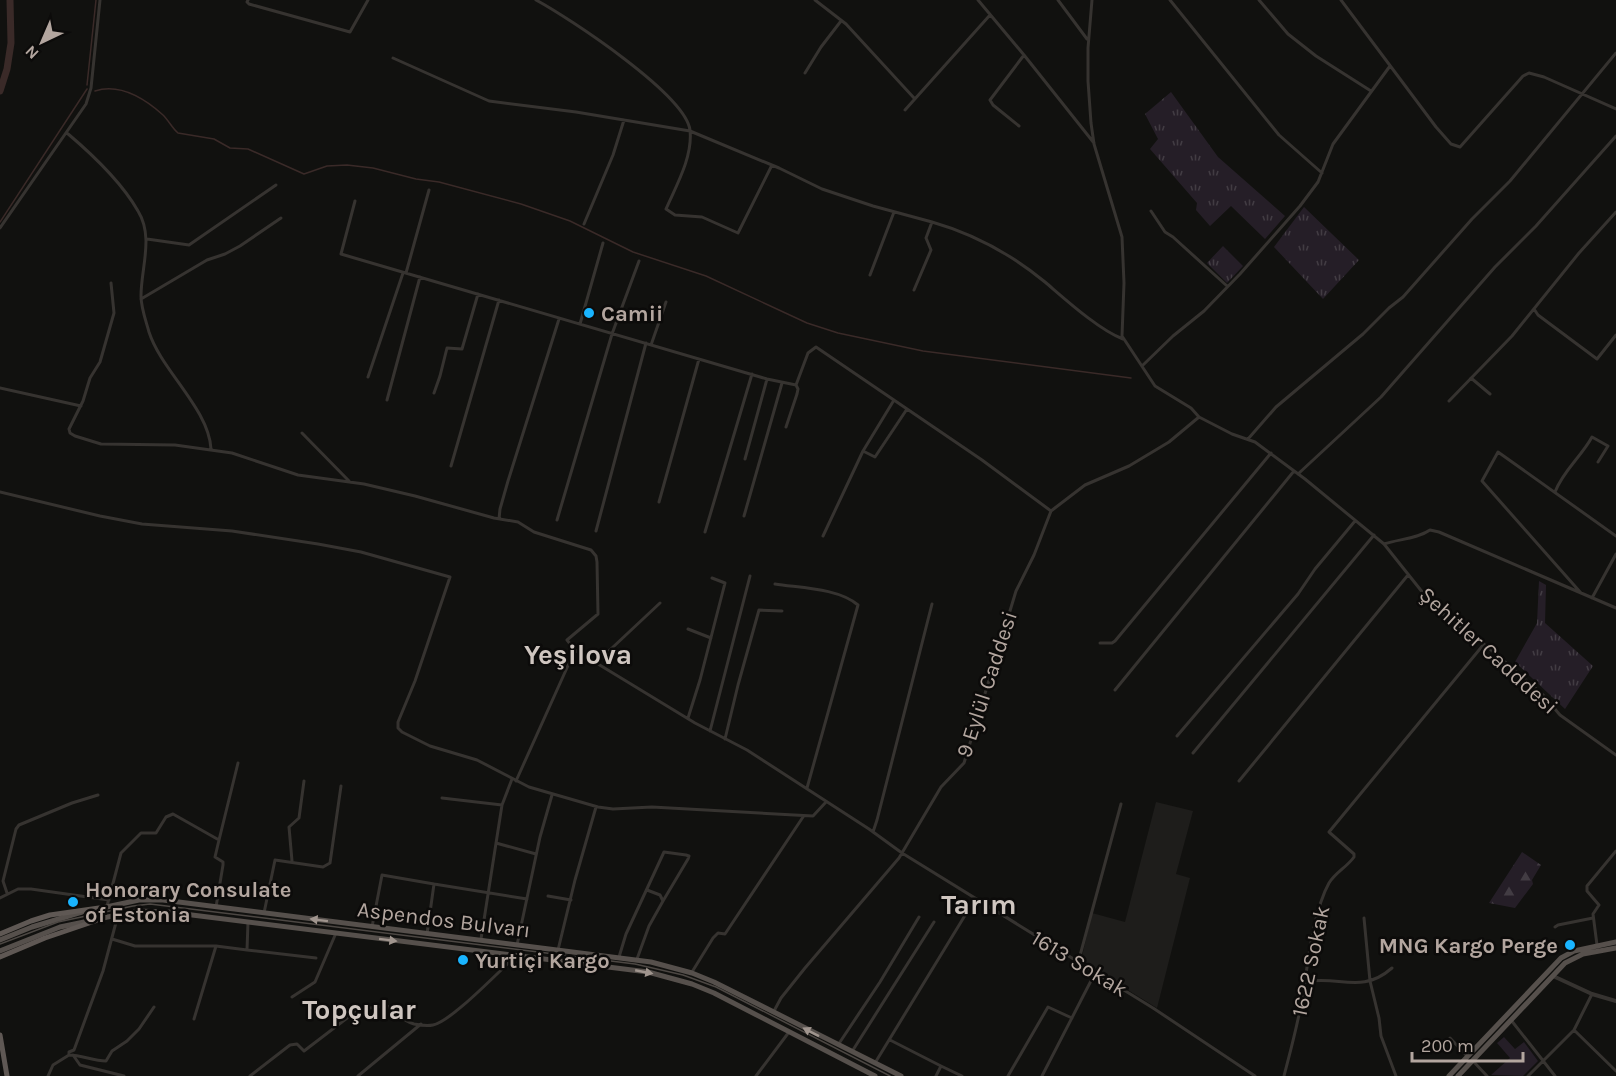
<svg xmlns="http://www.w3.org/2000/svg" width="1616" height="1076" viewBox="0 0 1616 1076" font-family="Karla,sans-serif">
  <style>
    .built { fill: #1e1d1b }
    .grass { fill: url(#grass-tufts) }
    .forest { fill: url(#forest-firs) }
    .green { fill: #251e27 }
    .lines { fill: none; stroke-linecap: round; stroke-linejoin: round }
    .stream { stroke: #3a2a28; stroke-width: 1.5 }
    .river { stroke: #3a2a28; stroke-width: 7 }
    .minor { stroke: #363330; stroke-width: 3 }
    .tertiary { stroke: #363330; stroke-width: 4 }
    .primary { stroke: #56504c; stroke-width: 5 }
    .trunk { stroke: #5f5854; stroke-width: 5 }
    .tram { stroke: #4c4743; stroke-width: 1.5 }
    .oneway { fill: #a0958e }
    .poi-dot { fill: #19b4ff; stroke: #0c0b0a; stroke-width: 2 }
    .labels { text-anchor: middle; stroke-width: 5; stroke-linejoin: round; paint-order: stroke }
    .poi-label { font-size: 22px; font-weight: bold; fill: #b3a69f; stroke: #0c0b0a; text-anchor: start }
    .street-label { font-size: 22px; fill: #b3a69f; stroke: #0c0b0a }
    .district-label { font-size: 28px; font-weight: bold; fill: #cfc6c0; stroke: #0c0b0a }
  </style>
  <defs>
    <pattern id="grass-tufts" width="24" height="20" patternUnits="userSpaceOnUse" patternTransform="scale(1.5)"><rect width="24" height="20" fill="#251e27"/><path d="M3 7l-1-3M5 7V3M7 7l1-3M15 17l-1-3M17 17v-4M19 17l1-3" fill="none" stroke="#423c43"/></pattern>
    <pattern id="forest-firs" width="22" height="20" patternUnits="userSpaceOnUse" patternTransform="scale(1.5)"><rect width="22" height="20" fill="#251e27"/><path d="M5 1l3.5 6h-7zM16 11l3.5 6h-7z" fill="#423c43"/></pattern>
  </defs>
  <rect width="100%" height="100%" fill="#11110f"/>
  <!-- built -->
  <path class="built" d="M1156,802l37,9 -17,63 14,4 -33,130 -76,-47 11,-48 33,9z"/>
  <!-- grass -->
  <path class="grass" d="M1171,92l47,65 67,59 -20,23 -34,-33 -21,20 -14,-16 1,-7 -47,-54 8,-10 -13,-25z
    M1304,207l55,53 -36,39 -49,-52z
    M1223,246l20,20 -16,17 -20,-20z
    M1539,581l7,4 -1,38 48,43 -28,43 -50,-47 22,-39z"/>
  <!-- forest -->
  <path class="forest" d="M1522,852l19,13 -9,15 1,4 -18,24 -26,-5z"/>
  <!-- green -->
  <path class="green" d="M1504,1037l11,12 9,-7 14,19 -15,15 -32,-1 19,-17 -13,-15z"/>
  <g class="lines">
    <!-- stream -->
    <path class="stream" d="M87,85l9,-85
      M95,91c25,-8 49,7 68,24 6,6 9,13 15,18l36,6 16,9 18,1 56,25 23,-8 20,-1 26,3 43,11 23,3 82,22 49,17 63,31 73,24 101,47 31,10 85,18 208,27
      M0,222l87,-133"/>
    <!-- river -->
    <path class="river" d="M0,91l7,-22 4,-26 -1,-43"/>
    <!-- minor -->
    <path class="minor" d="M248,0l-1,2 2,2 101,28 18,-32
      M536,0c33,18 149,94 154,130 3,27 -14,56 -24,79l9,6 27,2 36,16 34,-68
      M815,0l31,24 68,74
      M978,0l46,55 -34,45 3,5 26,21
      M1058,0l29,39
      M1092,0l-4,48v33l3,42 3,21 28,93 2,46 -2,53 33,50 36,22 8,9 33,17 23,8 50,37 79,65 51,64 55,41 53,46 17,20 56,40
      M1170,0l109,135 43,38
      M1259,0l29,34 28,22 55,35
      M1341,0l95,127 15,17 9,3 63,-71 6,-3 15,4 72,32
      M1024,55l70,88
      M393,58l96,43 87,11 114,19 89,37 43,21 51,17 59,16 -6,16 5,12 -17,40
      M805,73l16,-26 20,-26
      M905,110l85,-95
      M67,133c26,22 54,48 71,78 16,26 3,57 3,85 0,12 5,25 8,36 12,38 60,77 62,117
      M355,201l-14,53 426,125 29,6
      M1151,211l14,21 8,5 54,49
      M932,222c42,12 79,32 113,60 20,17 54,48 78,57
      M584,224l29,-69 11,-35
      M0,228l86,-124 5,-16 9,-88
      M147,239l42,6 87,-60
      M406,273l23,-83
      M870,275l24,-63
      M111,283l3,30 -14,49 -10,16 -7,23 -14,28 1,4 5,3 26,8 74,1 57,8 66,22 66,9 51,12 79,22 24,4 16,10 57,18 5,6 1,6 1,52 -31,26 8,10
      M141,299l66,-39 18,-6 15,-8 41,-28
      M1534,309l4,6 59,44 19,-24
      M580,324l23,-81
      M651,345l15,-43
      M1142,366l31,-30 31,-25 36,-37 60,-68 18,-24 15,-38 57,-78
      M368,377l35,-104
      M1471,378l19,16
      M0,388l81,18
      M434,393l6,-17 7,-28 15,1 16,-55
      M387,400l33,-123
      M1449,401l63,-65 67,-83 37,-41
      M786,427l11,-33 1,-5 -2,-4 12,-32 8,-6 166,113 69,51
      M302,433l47,48
      M1248,439l28,-32 87,-73 26,-26 14,-11 69,-78 38,-38 106,-128
      M863,451l12,6 32,-48
      M745,459l22,-80
      M451,466l48,-166
      M1298,474l83,-77 114,-130 41,-41 80,-90
      M0,492l100,24 42,8 90,7 86,13 43,8 89,25 -35,104 -17,41v6l4,4 28,14 47,14 52,27 69,20 15,2 39,-2 161,9 13,-14
      M1555,492c8,-21 26,-35 37,-55l16,9 -10,16
      M659,502l40,-143
      M744,516l38,-133
      M499,519l1,-10 8,-28 51,-162
      M557,520l55,-186 27,-73
      M596,531l50,-188
      M705,532l47,-158
      M823,536l40,-85 31,-51
      M1384,544c15,-5 33,-5 46,-14l9,2 177,76
      M775,584c25,4 63,4 83,21l-51,183
      M1581,593l-99,-112 16,-29 118,84
      M1592,598l24,-44
      M688,629l23,9
      M1100,643h12l3,-2 156,-188
      M596,663l64,-60
      M1115,690l179,-219
      M688,718l12,-38 25,-97 -13,-5
      M710,731l40,-155
      M1177,736l121,-142 17,-25 40,-48
      M725,739l13,-54 21,-75 23,1
      M1193,753l181,-218
      M516,781l59,-131 120,73 52,27 122,79 33,24 251,155 102,68
      M1239,781l169,-206
      M442,798l60,7
      M873,832l4,-12 55,-216
      M219,840l19,-77
      M496,843l40,11
      M292,861l-3,-34 10,-9 5,-37
      M7,893l-4,-12 13,-52 3,-4 53,-22 26,-8
      M548,896l23,4
      M0,898l18,-9h13l78,11
      M107,906l14,-53 20,-20h15l10,-16 7,-3 46,26 -4,17 8,5v3l-7,42
      M264,913l11,-53 48,7 7,-4 11,-77
      M1364,918l6,63 9,37 2,18 15,40
      M372,927l10,-52 52,9
      M1555,927l3,-2 35,-7
      M427,934l7,-50 93,15
      M112,939l23,7h81
      M481,939l21,-134 10,-26
      M517,945l23,-108 12,-42
      M1597,945l-4,-31 6,-9 -12,-14v-5l29,-35
      M247,950l69,8
      M558,950l17,-70 21,-73
      M619,957l7,-23 38,-82 22,3 3,1 -1,3 -25,42
      M637,959l12,-33 14,-25 -3,-6 -13,-5
      M1078,963l43,-159
      M692,972l21,-34 5,-5 7,1 78,-117
      M1305,982c34,-7 56,13 87,-14
      M292,997l23,-15 21,-49
      M774,1011l7,-13 24,-30 94,-110 42,-71 23,-24 52,-172 18,-36 17,-44 34,-26 44,-19 40,-24 30,-25
      M194,1019l22,-73 31,4 1,-28
      M1511,1020l44,56
      M1574,1030l42,41
      M1450,1038l17,18
      M890,1040l51,26
      M838,1045l42,-63 39,-65
      M853,1050l81,-128
      M69,1055c13,0 24,6 37,6l6,-10 15,-10 12,-12 15,-22
      M73,1055l7,10 44,11
      M1473,1061l14,15
      M875,1063l100,-164
      M48,1076l5,-11 16,-10v-3l5,-2 29,-79 15,-56
      M250,1076l40,-31 7,-1 7,7 51,-39 6,-3 26,-3c9,6 15,15 27,18 5,1 14,2 19,1 19,-4 66,-54 83,-69
      M358,1076l63,-52
      M756,1076l33,-44
      M936,1076l5,-10 21,10
      M1008,1076l40,-69 24,11
      M1042,1076l53,-103
      M1284,1076c8,-31 17,-63 21,-95 4,-28 10,-73 24,-98 7,-11 18,-16 25,-26v-3l-25,-22 155,-188
      M1528,1076l46,-46 18,-36"/>
    <!-- tertiary -->
    <path class="tertiary" d="M1553,976l39,18 24,7"/>
    <!-- primary -->
    <path class="primary" d="M97,909l42,-9h24l488,62 41,11 22,9 187,94
      M98,919l39,-8 31,1 480,60 44,12 22,9 161,83
      M0,940l32,-13 50,-15
      M0,951l60,-24 29,-6
      M1449,1076l112,-118 13,-7 42,-9
      M1458,1076l107,-113 18,-9 33,-6"/>
    <!-- trunk -->
    <path class="trunk" d="M0,934l31,-13 19,-6 49,-7
      M0,957l45,-19 56,-19
      M0,1035l7,41"/>
    <!-- tram -->
    <path class="tram" d="M0,944l58,-22 75,-16 17,-2 485,60 48,11 33,12 174,89"/>
  </g>
  <!-- one-way arrows -->
  <defs><path id="oneway-solid" d="M-6-.8H1V-3.2L6.5 0L1 3.2V.8H-6Z" transform="scale(1.5)"/></defs>
  <g class="oneway">
    <use href="#oneway-solid" transform="translate(319 920) rotate(-173)"/>
    <use href="#oneway-solid" transform="translate(388 940) rotate(7)"/>
    <use href="#oneway-solid" transform="translate(644 972) rotate(11)"/>
    <use href="#oneway-solid" transform="translate(811 1032) rotate(-153)"/>
  </g>
  <!-- markers -->
  <g class="poi-dot">
    <circle cx="589" cy="313" r="6"/>
    <circle cx="73" cy="902" r="6"/>
    <circle cx="1570" cy="945" r="6"/>
    <circle cx="463" cy="960" r="6"/>
  </g>
  <g class="labels">
    <!-- poi labels -->
    <g class="poi-label">
      <text x="601" y="321">Camii</text>
      <text x="85" y="897">Honorary Consulate<tspan x="85" dy="25">of Estonia</tspan></text>
      <text x="1558" y="953" text-anchor="end">MNG Kargo Perge</text>
      <text x="475" y="968">Yurtiçi Kargo</text>
    </g>
    <!-- street labels -->
    <g class="street-label">
      <text transform="translate(1489 650) rotate(42)" y="8">Şehitler Cadddesi</text>
      <text transform="translate(986 684) rotate(-72)" y="8">9 Eylül Caddesi</text>
      <text transform="translate(444 919) rotate(7)" y="8">Aspendos Bulvarı</text>
      <text transform="translate(1310 961) rotate(-78)" y="8">1622 Sokak</text>
      <text transform="translate(1080 963) rotate(31)" y="8">1613 Sokak</text>
    </g>
    <!-- district labels -->
    <g class="district-label">
      <text x="578" y="664">Yeşilova</text>
      <text x="979" y="914">Tarım</text>
      <text x="359" y="1019">Topçular</text>
    </g>
  </g>
  <!-- north arrow -->
  <g transform="translate(42 42) rotate(224)" stroke="#0c0b0a" stroke-width="4.5" paint-order="stroke">
  <path d="M0-4.5L10 22L0 15L-10 22Z" fill="#b3a69f"/>
  <text y="-9" font-size="16" font-weight="bold" text-anchor="middle" fill="#b3a69f">N</text>
  </g>
  <!-- scale -->
  <path d="M1412 1052v9h111v-9" fill="none" stroke="#b3a69f" stroke-width="3"/>
  <text x="1421" y="1052" font-size="18" fill="#b3a69f" stroke="#0c0b0a" stroke-width="4.5" paint-order="stroke">200 m</text>
</svg>
